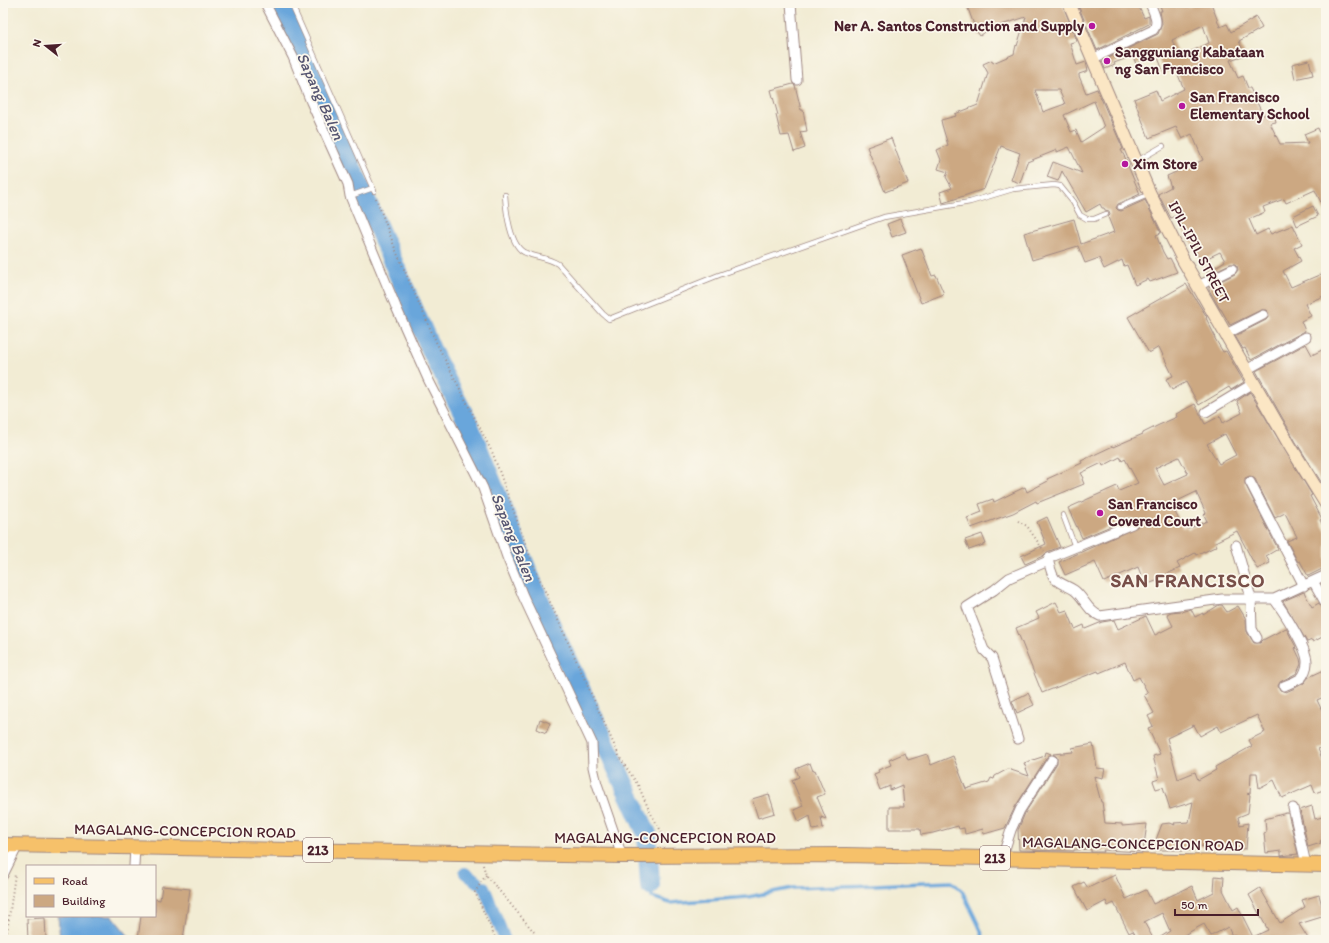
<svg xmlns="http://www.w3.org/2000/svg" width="1329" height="943" viewBox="0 0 1329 943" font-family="Itim,sans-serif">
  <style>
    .water { fill: #69a6db; stroke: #5a6283 }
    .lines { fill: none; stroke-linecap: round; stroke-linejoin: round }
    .stream { stroke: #69a6db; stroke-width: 3.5 }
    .canal { stroke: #69a6db; stroke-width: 12 }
    .river { stroke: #69a6db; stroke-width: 20 }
    .building { fill: #cca882; fill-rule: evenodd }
    .lane-casing { stroke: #9e8680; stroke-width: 6 }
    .street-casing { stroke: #9e8680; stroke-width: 11 }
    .secondary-casing { stroke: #9e8680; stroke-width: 14 }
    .primary-casing { stroke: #9e8680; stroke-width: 16 }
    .path { stroke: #9e8680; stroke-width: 2; stroke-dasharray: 1 3; stroke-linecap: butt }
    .lane { stroke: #fff; stroke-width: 4.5 }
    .street { stroke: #fff; stroke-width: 9 }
    .secondary { stroke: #fbe6c4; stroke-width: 12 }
    .primary { stroke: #f6c16b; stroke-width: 14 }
    .poi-dot { fill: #b5179e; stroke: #fbf7ec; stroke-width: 1.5 }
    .labels { text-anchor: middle; stroke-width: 3.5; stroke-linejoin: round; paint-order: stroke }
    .shield { fill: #fbf7ec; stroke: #7f6065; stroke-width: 1 }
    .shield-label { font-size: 14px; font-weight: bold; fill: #4a1f2b }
    .poi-label { font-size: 15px; font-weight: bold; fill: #4a1f2b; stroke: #fbf7ec; text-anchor: start }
    .street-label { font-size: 15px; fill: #4a1f2b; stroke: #fbf7ec }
    .water-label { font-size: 16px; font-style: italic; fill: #565571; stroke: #fbf7ec }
    .district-label { font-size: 19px; font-weight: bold; letter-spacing: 1px; fill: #784f49; stroke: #fbf7ec }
  </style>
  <rect width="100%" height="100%" fill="#fbf7ec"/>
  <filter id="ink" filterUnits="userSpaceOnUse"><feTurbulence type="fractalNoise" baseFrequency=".025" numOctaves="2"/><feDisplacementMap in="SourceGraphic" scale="8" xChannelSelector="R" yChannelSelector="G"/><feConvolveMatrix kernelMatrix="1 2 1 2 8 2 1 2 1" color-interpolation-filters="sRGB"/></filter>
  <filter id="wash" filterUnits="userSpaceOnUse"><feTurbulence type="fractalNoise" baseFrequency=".012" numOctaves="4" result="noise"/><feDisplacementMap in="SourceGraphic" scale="16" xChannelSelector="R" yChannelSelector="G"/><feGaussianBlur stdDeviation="0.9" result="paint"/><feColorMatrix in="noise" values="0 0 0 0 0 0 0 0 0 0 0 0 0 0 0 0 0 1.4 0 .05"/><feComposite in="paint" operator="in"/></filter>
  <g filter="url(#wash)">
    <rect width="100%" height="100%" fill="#f2ecd4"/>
    <!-- water -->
    <path class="water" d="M58,916h54l20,24h-72z"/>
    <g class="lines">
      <!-- stream -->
      <path class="stream" d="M650,885l2,12 18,6 78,-6 45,-9 159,-6 10,9 17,35 5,14"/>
      <!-- canal -->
      <path class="canal" d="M465,873l12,9
        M484,887l21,53"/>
      <!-- river -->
      <path class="river" d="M280,3l81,186
        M363,193l70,161 35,69 69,172 110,239 3,51"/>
    </g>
    <g id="blocks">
      <!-- building -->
      <path class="building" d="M966,3h96l15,38 -7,2 7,22 9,-3 2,9 -9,3v2l7,17 11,-4 26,60 -2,1 8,15 -1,1 12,28 -22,10 -2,4 2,2 3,1 24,-11 16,33 -5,2 7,17 4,7 3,-1 7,14 -27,10 -2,-3 -13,6 -8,-20 -3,1 -2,-6 -18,9 -5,-11 -14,5 -7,-17 -46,14 -8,-27 50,-14 7,25 33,-12 -6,-15 2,-2 -1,-4 -4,-1 -1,-2h-2l-2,-4 -14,8 -24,-41 -4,10 -11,-4 6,-15 29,11 -13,-26 -12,5v-2l-30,12 -7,21 -9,-3 9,-27 -19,-7 -17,43 -41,14 -3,-11 12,-4 -6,-11 2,-5 -10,-3 3,-9 -4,-10 11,-5 -6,-20 -1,-5 15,-4 -1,-2 23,-9 10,-32 -5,-9 9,-4 1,3 21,-9 2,-9 1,1 9,-29 -37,12 -9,7 -7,-10 1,-1zM1035,90h24l6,14 -22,8zM1094,101l10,26 -23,15 -5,-12 -5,2 -7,-17z
        M1077,3h60l7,15 5,-2v8l-52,26z
        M1159,3h15l1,4 10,-4 2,4 13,-4h11l9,24 7,-3 4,8 25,-15 6,11 -23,13 6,14 -15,5 8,18 5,-2 5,12h2l13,27 11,-2 2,9 -6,1 10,21 28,-1 -4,-9 14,-6 8,21v64l-11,-23 -29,13 -2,-4 -21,8 2,5 -16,7 7,16 12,-6 3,5 22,-9 9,19 -8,4 7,13 -18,10 8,16 35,-15v23l-21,9 6,12 -10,5 4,10 -54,29 -6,-12 -2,1 -8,-13 31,-16 3,-4 -1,-4 -2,-2h-5l-31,15 -9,-16h-1l-11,-19v-3l26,-13 3,-4 -1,-4 -2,-2h-5l-22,10 -1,-2 18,-11 -5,-9 -19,9 -13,-24h-1l-10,-22 -6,3 -13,-24 13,-7 -4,-11 36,-16 -11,-26 -10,5 -6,-12 -27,11 -15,-39 22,-9 4,11 24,-12 -9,-21 -11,5 -7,-18 -21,9 -3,-8 -19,7 1,2 -10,4 -3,-8 56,-27 4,-10 -2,-13h2zM1203,25l6,18 -30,14 -7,-17z
        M1309,60l4,15 -18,4 -3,-15z
        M793,84l2,1 6,25h2l4,21 -7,1 5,16 -11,4 -5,-17 -8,1 -5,-21h2l-7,-25z
        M891,138l17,45 -23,9 -18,-45z
        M1313,206l5,10 -21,10 -4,-10z
        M900,219l6,13 -14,5 -5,-13z
        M921,248l11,28 4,-1 8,19 -23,9 -19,-48z
        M1186,284l21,33 -1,1 9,18 -1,1 9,15 3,-1 18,31 -13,8 -2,-3 -30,18 -13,-23 -14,8 -6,-11 7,-3 -14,-29 -10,6 -21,-36z
        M1306,344l6,11 14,-7v140h-1l-29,-46 -40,-71z
        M1250,392l62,103 -2,1 12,23 -2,1 6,12v35l-18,9 -8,-15 -2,1 -11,-21 10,-4 -12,-24 -10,5 -20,-39 -5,-3 -5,2v6l33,65 -12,7 4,7 -13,6 -20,-38 -22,11 2,4 -13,6v-1l-8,4 -1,-2 -18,10 3,5 -22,10 1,2 -14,5 -7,-18 -34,15 -9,-20 -30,13 -6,-13 78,-35 1,-3 -2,-4 -6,-2 -48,20 -14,-30 49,-22 2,5 19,-8 -13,-24 -3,2 -2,-4 -17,9 -1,-3 -21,10 3,5 -2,1 2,5 -47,19 -1,-2 -23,12 -42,15 -4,-10 15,-6 -3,-8 14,-5 1,3 31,-15 2,5 21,-11 -1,-2 35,-16 -1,-2 32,-15v1l30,-13v-1l16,-8 18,-8 -1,-3 19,-10 10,20 15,-8 3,7 19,-10 -5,-12zM1225,434l11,21 -17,9 -12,-20zM1179,457l9,17 -24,11 -9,-17zM1196,492l10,21 -2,2 3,6 -19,8 -2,-3 -3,2 -12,-24z
        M1047,517l13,30 -13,5 -4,4 -18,8 -4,-8 25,-12 -9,-22z
        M982,534l4,10 -17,6 -4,-10z
        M1304,592l8,15 7,-4 4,6 3,1v25l-13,7 -1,-2 -5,2 -24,-41z
        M1056,602l5,10 6,-2 8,19 9,-4 1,4 17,-7 12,-2 4,9 28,-13 9,19 18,-9 -6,-12 4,-2 9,-1 1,1 10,-3 4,8 8,-4v2l16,-10h3l5,7 11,-6 8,13 1,13 7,11h6l3,-3 23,-12 10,19 -1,1 5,11 1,5 -4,9 -17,9 -2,4 2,4 6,2 9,-4 9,-5 5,-6 15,-7 2,5v21l-9,4 9,19v27l-8,3 8,19v21l-11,4 -3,-8 -30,13 -8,-18 -15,8 -2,-15h-6l-1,20 -3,1 3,1 -2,18 -10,4 2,8 8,-2 -2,26 -33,-3v2l-19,-3v5h-42l10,-26 8,-1 5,2 -1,-2 15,-1 4,-20 -23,7 -7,-22 -7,2 -3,-8 6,-2 -6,-23 7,-2 -12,-26 5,-2 -5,-10 6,-3 -10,-18 4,-2 -9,-16 -6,3 -8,-18 -26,11 -1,-2 -56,22 -26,-65 23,-10 -3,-6zM1257,715l8,17 -16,8 3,6 -37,21 1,3 -18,10 -3,-8 -17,7 -11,-41 27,-13 6,11 18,-10 3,6z
        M1028,693l6,12 -17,8 -5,-12z
        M540,719l10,4 -4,10 -9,-4z
        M1093,744l4,24 8,1 -2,9 -9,-2 7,26h1l3,21 17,1v2l25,-2 -4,28 -40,-2 1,2h-13v-3l-17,1v1l-55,-1 -1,-20 7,-17 32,-50v-6l-4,-3 20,-2 -1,-4z
        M1046,752l5,2 -4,3 -32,50 -10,21 -21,6 -1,-5 -18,5 -1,-6 -5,1 -1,-3 -25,7 -12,2 -1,-6h-31v-22h15l-2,-22 -12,5v-4l-10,4 -6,-16 5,-2 -1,-2 13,-5 -2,-5 16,-7 3,7 19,-6 4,11 22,-9 13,33 23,-7 2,-4 3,1 1,-3 13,-7 21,7 -5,-13 21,-7z
        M810,763l3,8 2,-1 10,24 -8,3 9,22 -5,-2 2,11 -10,2 -3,-14 -11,6 -5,-12 9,-4 -11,-26 7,-3 -3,-8z
        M769,794l6,19 -17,5 -6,-19z
        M1312,806l3,13 11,-3v23l-6,2 1,2 -13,4 -8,-37z
        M1286,813h2l10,41 -17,2v-5l-15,2 -2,-20 2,-1 -1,-13z
        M1115,875l11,24 20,-9 7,14 39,-18 6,14 16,-8 1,-16 9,1 -1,13 10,20 5,-3 15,30 15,-7 -19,-35 11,-7 20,35 25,-16 -3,-7 17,-5 6,21 -26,8 10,16h-72l-3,-6 -2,2 -4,-9 -17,9 -7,-12 -29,16h-19l14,-9 -8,-18 -18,9 10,18h-16l-5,-9 -4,2 -15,-30 -6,3 -2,-5 -19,10 -13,-24 10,-5 4,6z
        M162,886l28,3 -7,51 -45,-1 3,-23h14v-17l5,1z
        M45,918l1,20 -18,1 -1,-20z"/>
    </g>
  </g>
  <g filter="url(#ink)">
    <use href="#blocks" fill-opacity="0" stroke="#9e8680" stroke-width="1"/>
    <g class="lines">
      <!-- lane casing -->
      <g class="lane-casing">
        <path id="lane" d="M291,3l83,188
          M1137,161l26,-15
          M505,195c1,15 5,53 21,58 12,5 21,4 32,11l45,50 6,5 110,-44 165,-58 86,-15 43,-13 41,-4 6,1 13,16 7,13 7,4h7l12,-5
          M350,196l23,-8
          M1120,207l30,-13
          M1063,515l12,32"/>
      </g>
      <!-- street casing -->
      <g class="street-casing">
        <path id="street" d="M265,3l28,54 18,45 37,82 2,12 46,111 32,72 55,109 24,69 16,39 69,147 1,24 4,17 25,72
          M791,3l6,77
          M1092,59l61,-29c7,-8 0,-18 -3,-27
          M1198,286l34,-17
          M1226,334l37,-19
          M1246,370l60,-33
          M1206,412l48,-29
          M1250,482l54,104
          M1132,524l-83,34c-1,5 3,17 6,21 5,5 13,7 19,11 10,7 13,21 26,26l122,-17h52l52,-24
          M1236,545l15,53 1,31 5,9
          M1313,581l13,23
          M1274,599c9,12 34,50 33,64 0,5 -3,12 -6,15 -5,3 -12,6 -17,8
          M1018,739l-26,-81 -8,-8 -17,-43 27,-17 15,-12 39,-17
          M1293,808l13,56
          M1002,858l9,-28 9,-20 32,-50
          M134,866l1,-19
          M3,875l15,-30"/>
      </g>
      <!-- secondary casing -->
      <g class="secondary-casing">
        <path id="secondary" d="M1069,3l81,191 33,66 107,186 36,58"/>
      </g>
      <!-- primary casing -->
      <g class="primary-casing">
        <path id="primary" d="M3,845l619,11 223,-1 481,10"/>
      </g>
      <!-- path -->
      <path class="path" d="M376,198l20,53 41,93 56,110 39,108 88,196 18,27 12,27 18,31
        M1018,521l9,5 17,25
        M483,865l3,10 48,57
        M486,875l-11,17 21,48
        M6,940l9,-66"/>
      <!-- lane -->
      <use href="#lane" class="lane"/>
      <!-- street -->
      <use href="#street" class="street"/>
      <!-- secondary -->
      <use href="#secondary" class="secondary"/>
      <!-- primary -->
      <use href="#primary" class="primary"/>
    </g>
  </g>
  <!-- markers -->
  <g class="poi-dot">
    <circle cx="1092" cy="26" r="4"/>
    <circle cx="1107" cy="61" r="4"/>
    <circle cx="1182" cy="106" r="4"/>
    <circle cx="1125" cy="164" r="4"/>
    <circle cx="1100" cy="513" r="4"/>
  </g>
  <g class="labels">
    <!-- shield labels -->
    <g class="shield">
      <rect x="303" y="838" width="30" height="24" rx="3"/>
      <rect x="980" y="846" width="30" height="24" rx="3"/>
    </g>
    <g class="shield-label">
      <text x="318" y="855">213</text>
      <text x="995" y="863">213</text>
    </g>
    <!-- poi labels -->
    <g class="poi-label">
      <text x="1084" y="31" text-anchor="end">Ner A. Santos Construction and Supply</text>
      <text x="1115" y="57">Sangguniang Kabataan<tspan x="1115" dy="17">ng San Francisco</tspan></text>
      <text x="1190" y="102">San Francisco<tspan x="1190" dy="17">Elementary School</tspan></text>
      <text x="1133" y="169">Xim Store</text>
      <text x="1108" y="509">San Francisco<tspan x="1108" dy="17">Covered Court</tspan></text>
    </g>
    <!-- street labels -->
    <g class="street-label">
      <text transform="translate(1199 252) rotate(62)" y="5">IPIL-IPIL STREET</text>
      <text transform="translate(185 831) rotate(1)" y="5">MAGALANG-CONCEPCION ROAD</text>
      <text x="665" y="843">MAGALANG-CONCEPCION ROAD</text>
      <text transform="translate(1133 844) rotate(1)" y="5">MAGALANG-CONCEPCION ROAD</text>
    </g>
    <!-- water labels -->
    <g class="water-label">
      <text transform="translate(321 96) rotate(66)" y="6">Sapang Balen</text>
      <text transform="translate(514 537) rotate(68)" y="6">Sapang Balen</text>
    </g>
    <!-- district labels -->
    <g class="district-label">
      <text x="1188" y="587">SAN FRANCISCO</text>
    </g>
  </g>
  <!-- margin -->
  <rect width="1329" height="943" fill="none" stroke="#fbf7ec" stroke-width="16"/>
  <!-- legend -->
  <rect x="26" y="865" width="130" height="52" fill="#fbf7ec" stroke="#b4a19f"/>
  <rect x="34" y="878" width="20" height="6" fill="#f6c16b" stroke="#b4a19f"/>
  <text x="62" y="885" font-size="12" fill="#4a1f2b">Road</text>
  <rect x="34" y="895" width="20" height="12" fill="#cca882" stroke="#b4a19f"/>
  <text x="62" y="905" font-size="12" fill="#4a1f2b">Building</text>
  <!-- north arrow -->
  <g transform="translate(46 46) rotate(287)" stroke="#fbf7ec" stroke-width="3" paint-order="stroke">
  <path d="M0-3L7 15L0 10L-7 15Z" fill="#4a1f2b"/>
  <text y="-6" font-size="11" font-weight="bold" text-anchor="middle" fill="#4a1f2b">N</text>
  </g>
  <!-- scale -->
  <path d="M1175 909v6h83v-6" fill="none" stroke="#4a1f2b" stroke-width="2"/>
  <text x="1181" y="909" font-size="12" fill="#4a1f2b" stroke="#fbf7ec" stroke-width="3" paint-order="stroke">50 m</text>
</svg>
